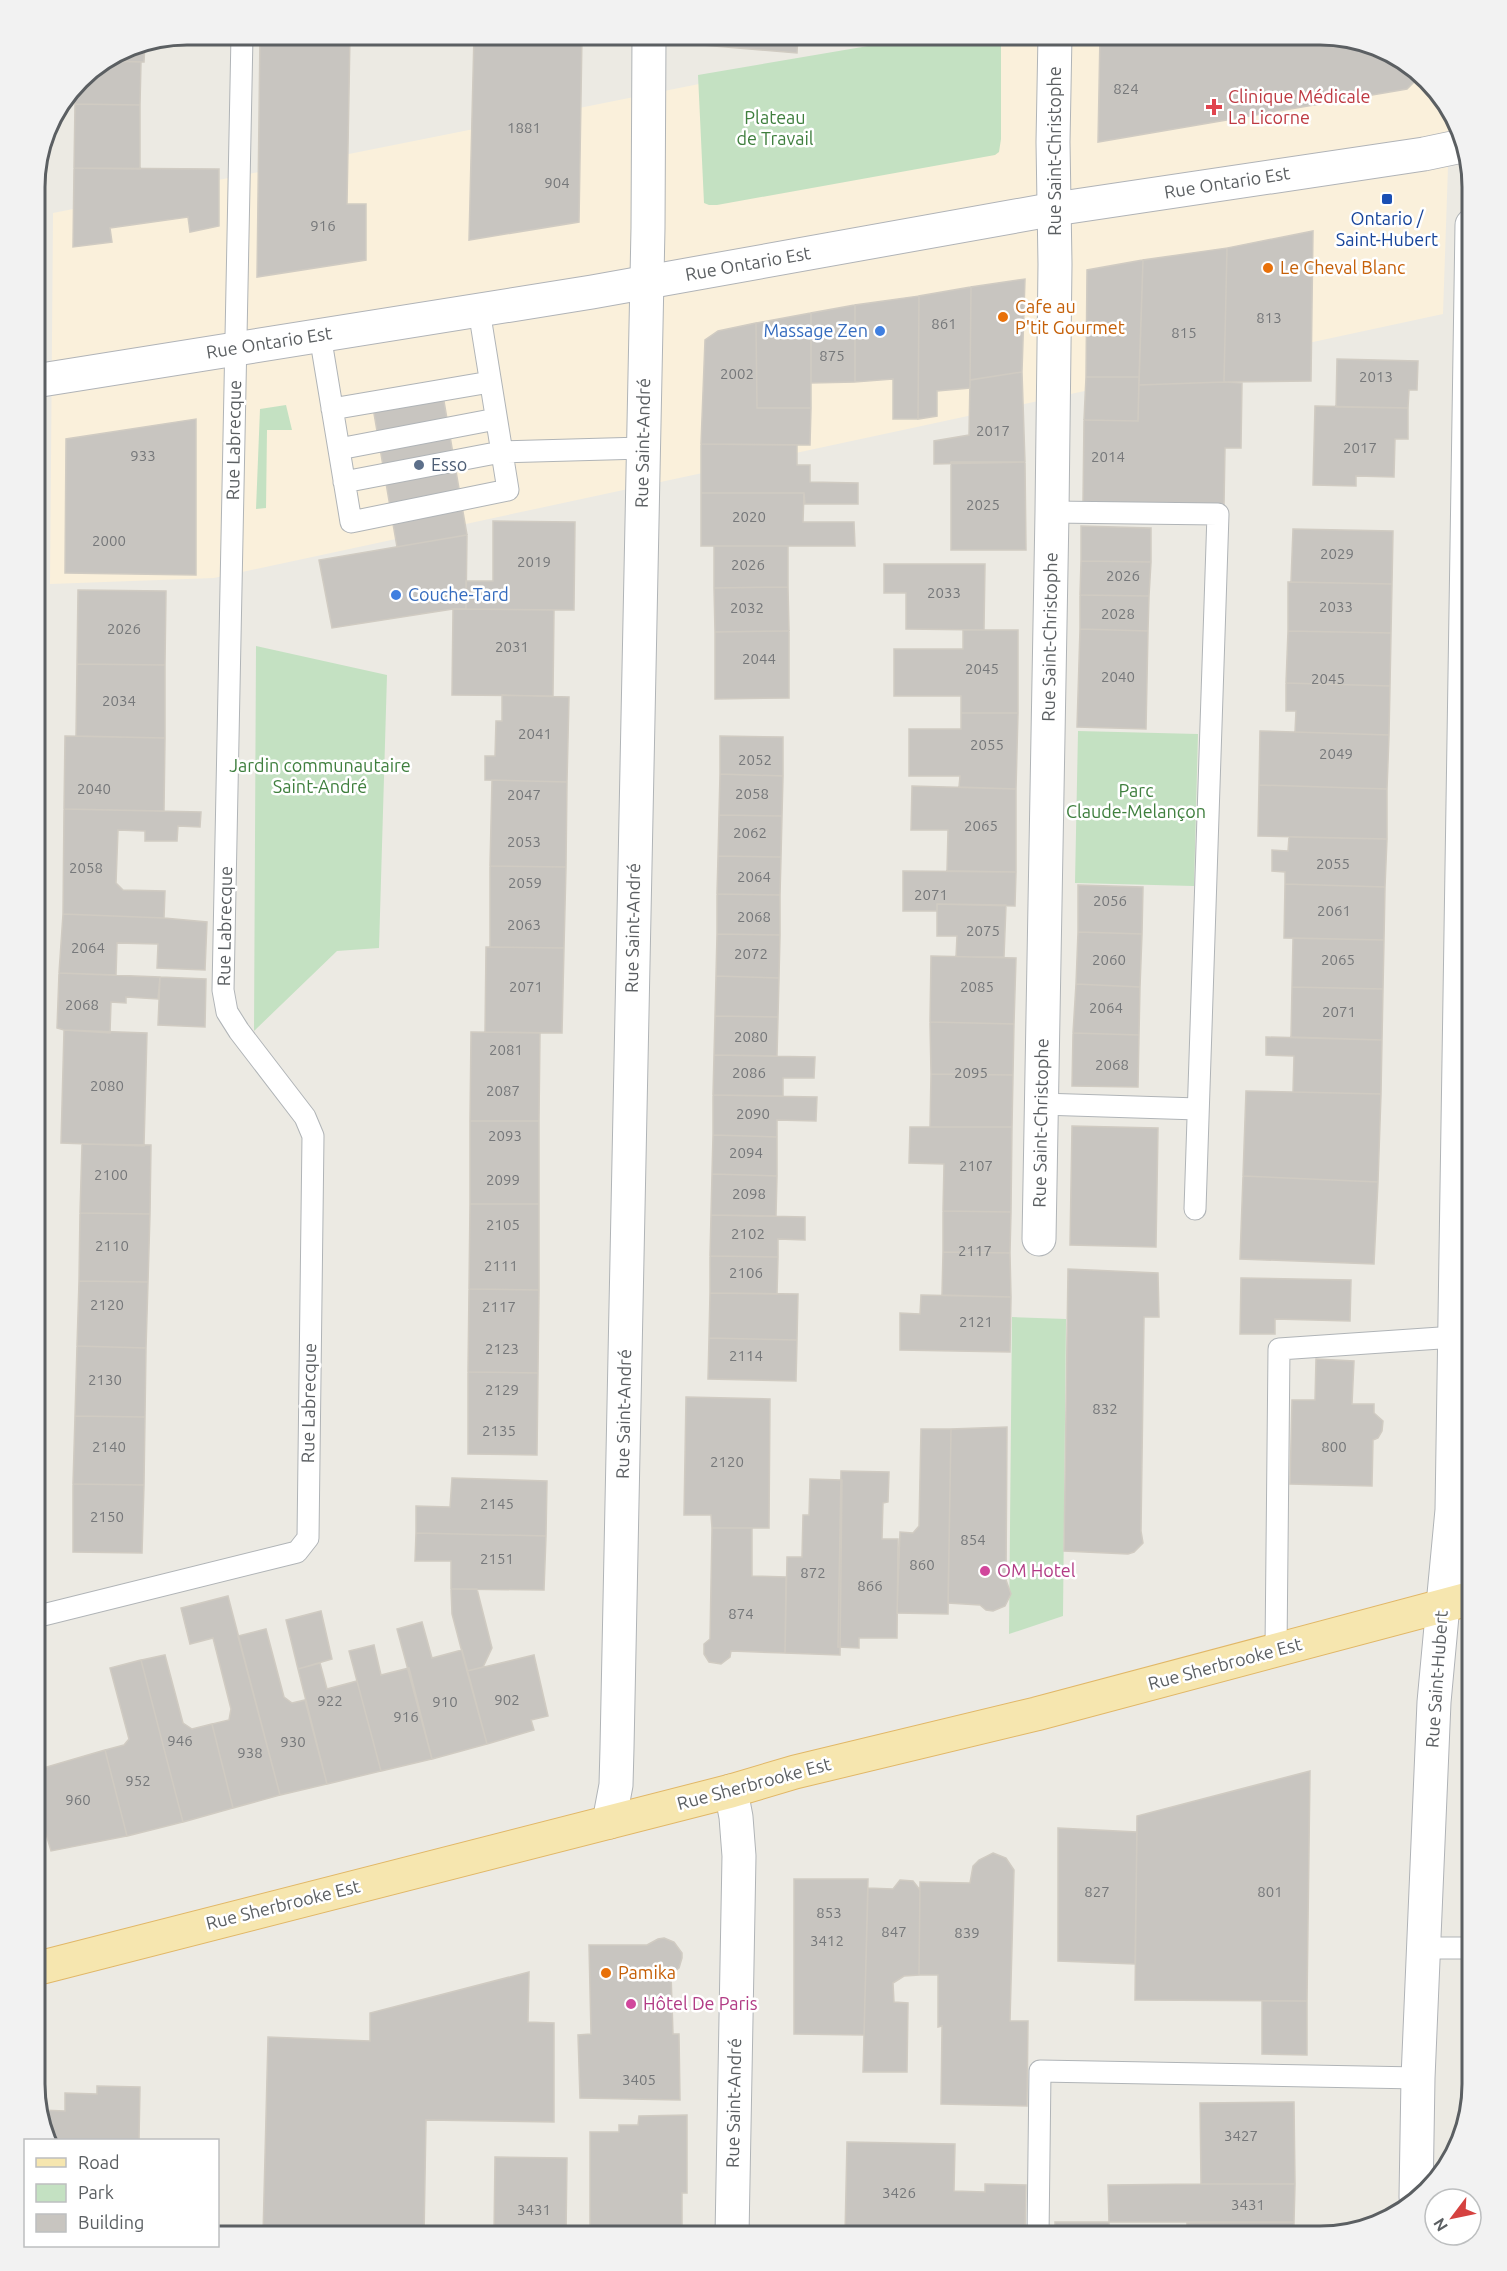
<svg xmlns="http://www.w3.org/2000/svg" width="1507" height="2271" viewBox="0 0 1507 2271" font-family="Ubuntu,sans-serif">
  <style>
    .commercial { fill: #faf0db }
    .green { fill: #c4e1c2 }
    .building { fill: #c8c5c0; stroke: #d0cbc2; stroke-width: 1.5 }
    .lines { fill: none; stroke-linecap: round; stroke-linejoin: round }
    .lane-casing { stroke: #b0b4b7; stroke-width: 23 }
    .street-casing { stroke: #b0b4b7; stroke-width: 35 }
    .secondary-casing { stroke: #b0b3b7; stroke-width: 35 }
    .primary-casing { stroke: #e1b767; stroke-width: 35 }
    .lane { stroke: #fff; stroke-width: 21 }
    .street { stroke: #fff; stroke-width: 33 }
    .secondary { stroke: #fff; stroke-width: 33 }
    .primary { stroke: #f6e6af; stroke-width: 33 }
    .health-dot { fill: #e0444e; stroke: #fff; stroke-width: 2 }
    .transit-dot { fill: #1a4fb4; stroke: #fff; stroke-width: 2 }
    .food-dot { fill: #e8710a; stroke: #fff; stroke-width: 2 }
    .shop-dot { fill: #3f7fe0; stroke: #fff; stroke-width: 2 }
    .service-dot { fill: #5c6f8a; stroke: #fff; stroke-width: 2 }
    .hotel-dot { fill: #d1479c; stroke: #fff; stroke-width: 2 }
    .labels { text-anchor: middle; stroke-width: 5; stroke-linejoin: round; paint-order: stroke }
    .number-label { font-size: 15px; fill: #76787a }
    .health-label { font-size: 18px; fill: #be3a42; stroke: #fff; text-anchor: start }
    .park-label { font-size: 18px; fill: #3f7f3e; stroke: #fff }
    .street-label { font-size: 18px; fill: #5b5f62; stroke: #fff }
    .transit-label { font-size: 18px; fill: #164399; stroke: #fff }
    .food-label { font-size: 18px; fill: #c56008; stroke: #fff; text-anchor: start }
    .shop-label { font-size: 18px; fill: #366cbe; stroke: #fff; text-anchor: end }
    .service-label { font-size: 18px; fill: #4e5e75; stroke: #fff; text-anchor: start }
    .hotel-label { font-size: 18px; fill: #b23c85; stroke: #fff; text-anchor: start }
    .rim { fill: none; stroke: #5b5f62; stroke-width: 3 }
  </style>
  <rect width="100%" height="100%" fill="#eceae3"/>
  <!-- commercial -->
  <path class="commercial" d="M945,35h385l67,20 53,53 -7,206 -1229,264 -164,6 3,-371z"/>
  <!-- green -->
  <path class="green" d="M933,35h68v104l-2,13 -4,3 -278,50h-8l-5,-2 -6,-128z
    M286,405l6,25h-25l-1,78 -10,1 4,-100z
    M256,646l131,29 -8,273 -42,3 -83,80z
    M1078,731l120,3 -4,152 -119,-3z
    M1012,1317l54,2 -3,297 -54,18z"/>
  <!-- building -->
  <path class="building" d="M260,35h90l-3,169h19v56l-109,17z
    M474,35h108l-3,187 -110,18z
    M704,35h94l-1,18 -94,-8z
    M1100,35h230l67,20 22,22 -12,12 -309,53z
    M145,43l-1,19 -38,-1 23,-15z
    M106,61l35,1 -1,43 -65,-1v-19l4,-6z
    M75,104l65,1v64l-66,-1z
    M74,168l145,1v57l-29,6 -2,-15 -78,11 2,14 -39,5z
    M1313,231l-2,150 -87,1 3,-134z
    M1227,248l-3,134 -85,3 4,-125z
    M1143,260l-4,117h-53l1,-107z
    M1025,279l-3,93 -52,8 1,-93z
    M971,287l-1,101 -33,3v25l-19,3 1,-123z
    M919,296l-1,123h-25v-40l-38,3v-77z
    M855,305v77l-44,1v-70z
    M811,313v95h-54l-1,-85z
    M756,323l1,85h54l-1,37 -109,-1 4,-104 13,-9z
    M1337,359l81,2 -1,29h-8l-1,18 -72,-1z
    M1022,372l3,90 -91,2v-23l35,-6 1,-55z
    M1086,377h53l-1,44 -54,-1z
    M1224,382l18,1 -1,65h-16l-1,57 -141,-2 1,-83 54,1 1,-36z
    M441,384l26,151 -70,12 -26,-151z
    M1315,406l93,2v31h-13l-1,38 -38,-1v10l-43,-1z
    M196,419v156l-131,-2 1,-134z
    M701,444l96,1v20h13v17l48,1v21h-53l-1,-11h-103z
    M951,462h74l1,88h-75z
    M701,493h103l-1,29h51l1,24h-154z
    M493,521l82,1 -1,88 -108,-1v-28h27z
    M1081,526l70,2v34l-70,-1z
    M1293,529l100,2 -1,53 -101,-2z
    M467,535l-1,74h-13l-121,19 -13,-68z
    M714,546h74v41l-74,1z
    M1081,561l70,1 -2,34 -69,-1z
    M884,564h101l-1,66 -78,-1v-36h-22z
    M1288,582l104,2 -1,49 -103,-2z
    M788,587l1,44 -74,1 -1,-44z
    M78,590l88,1 -1,74 -88,-1z
    M1080,595l69,1 -1,35 -68,-2z
    M453,609l101,1 -1,86 -101,-1z
    M1080,629l68,2 -2,98 -69,-2z
    M963,630h55v83h-57v-17h-67v-47h69z
    M789,631v67l-74,1v-67z
    M1288,631l103,2 -1,53 -104,-3z
    M77,664l88,1v73l-89,-2z
    M1286,683l104,3 -1,49 -94,-3 1,-21h-10z
    M502,695l67,2 -2,85 -82,-2v-24h10l1,-35h6z
    M961,713h57l-2,76 -57,-2 1,-11h-51v-47h52z
    M1260,731l129,4 -2,54 -128,-4z
    M65,736l100,2 -1,73 -100,-2z
    M720,736l63,1v39l-63,-2z
    M720,774l63,2 -1,40 -63,-1z
    M492,780l75,2 -1,85 -76,-1z
    M1259,785l128,4v50l-129,-3z
    M912,786l104,3v83l-69,-1 1,-41h-37z
    M64,809l137,3 -1,15 -22,-1 -1,15h-32v-10l-27,-1 -2,53 7,7 42,1 -1,27 -101,-4z
    M719,815l63,1 -1,41 -63,-1z
    M1289,837l98,2 -2,48 -100,-3v-12l-13,-1v-21l16,1z
    M718,856l63,1 -1,38 -63,-1z
    M490,866l76,1 -2,81 -74,-1z
    M903,871l113,1 -1,34 -78,-2v7h-34z
    M1285,884l100,3 -1,53 -100,-2z
    M1078,885l65,2 -1,47 -64,-2z
    M717,894l63,1v40l-63,-1z
    M937,904l69,1 -2,52h-48l1,-21h-20z
    M63,914l101,4 43,4 -2,48 -48,-2 1,-24 -41,-1 -1,32 -57,-2z
    M1078,932l64,2 -2,53 -64,-3z
    M717,934l63,1 -1,43 -63,-2z
    M1293,938l91,2 -1,49 -91,-2z
    M486,947l78,1 -2,85 -77,-1z
    M931,956l85,2 -2,66 -84,-2z
    M59,973l101,4 -2,22 -32,-2v6l-15,-1 -1,31 -46,-3 -7,-2z
    M716,976l63,2 -1,39 -63,-1z
    M160,977l46,2 -1,48 -47,-2z
    M1076,984l64,3 -1,48 -66,-2z
    M1292,987l91,2 -1,51 -91,-3z
    M715,1016l63,1 -1,39 -63,-1z
    M930,1022l84,2 -1,51 -82,-1z
    M64,1030l83,3 -3,113 -83,-3z
    M471,1032l69,1 -1,88h-69z
    M1073,1033l66,2 -1,52 -66,-1z
    M1266,1037l116,3 -1,54 -88,-2 1,-36 -28,-1z
    M714,1055l101,2 -1,21h-31v18l-70,-1z
    M931,1074l82,1 -1,52h-82z
    M1246,1091l135,3 -3,88 -135,-6z
    M713,1095l104,2 -1,24 -39,-1v17l-64,-2z
    M470,1121h69v83h-69z
    M1072,1126l86,2 -2,119 -86,-2z
    M910,1127h102l-1,85 -68,-1 1,-47 -35,-1z
    M713,1135l64,2v39l-65,-2z
    M82,1144l69,1 -1,69 -70,-1z
    M712,1174l65,2 -1,40 -65,-1z
    M1243,1176l135,6 -4,82 -134,-5z
    M470,1204h69v86l-70,-1z
    M943,1211l68,1 -1,41 -67,-1z
    M80,1213l70,1 -2,68 -69,-1z
    M711,1215l94,2v23l-27,-1v18l-68,-1z
    M943,1252l67,1 1,44 -69,-2z
    M710,1256l68,1 -1,37 -67,-1z
    M1068,1269l90,4 1,44h-15l-3,214 2,12 -9,9 -6,2 -64,-3z
    M1241,1278l110,2 -1,41 -75,-2v15h-35z
    M79,1281l69,1 -2,66 -69,-2z
    M469,1289l70,1 -1,83 -70,-1z
    M710,1293l88,1 -1,46 -88,-2z
    M921,1295l90,2 -1,55 -110,-2v-37l20,1z
    M709,1338l88,2 -1,41 -88,-2z
    M77,1346l69,2 -1,69 -70,-1z
    M1316,1359l38,2 -2,43h22v9l9,8 -1,10 -4,7 -5,2 -1,46 -82,-2 2,-84h23z
    M468,1372l70,1 -1,82 -69,-1z
    M686,1397l84,2 -1,129h-57l-1,-13h-27z
    M75,1416l70,1 -1,68 -71,-1z
    M1007,1427l-1,153 5,14 -6,12 -12,5 -7,-1 -6,-5 -32,-2 3,-174z
    M921,1429h30l-3,185 -51,-1 3,-81 13,1 6,-7z
    M841,1471l48,1 -1,30 -5,1 -1,36h16l-1,99h-38v10l-21,-1z
    M452,1478l95,3 -1,55 -130,-3v-27l34,1z
    M810,1479l32,1 -2,175 -55,-2 2,-96h15l1,-42h6z
    M73,1484l71,1 -2,68 -69,-1z
    M712,1528h40v48l34,1 -1,76 -54,-2 -1,6 -9,7 -12,-2 -5,-8v-10l6,-5z
    M416,1533l130,3 -2,54 -93,-1v-28h-36z
    M451,1589h26l15,59 -9,19 -16,4 -15,-57z
    M228,1596l52,199 -47,13 -21,-84 17,-4 2,-11 -18,-71 -23,6 -9,-36z
    M321,1611l11,48 -34,10 -12,-49z
    M422,1622l10,36 30,-8 25,94 -55,15 -35,-130z
    M266,1629l18,68 8,6 13,-3 22,84 -47,11 -42,-159z
    M374,1645l7,30 28,-7 23,91 -51,12 -32,-120z
    M165,1655l18,68 9,6 20,-5 21,84 -50,14 -42,-162z
    M534,1655l14,61 -17,4 3,10 -47,14 -20,-73z
    M141,1660l42,162 -56,14 -22,-86 19,-5 5,-6 -19,-71z
    M320,1663l7,26 30,-8 24,90 -54,13 -29,-115z
    M105,1750l22,86 -76,15 -8,-27v-56z
    M1310,1771l-3,230 -172,-1 2,-184z
    M1058,1828l79,4 -2,132 -77,-3z
    M993,1853l13,5 8,12 -4,151h18l-1,85 -86,-2 1,-78 -4,1v-52h-19l1,-93 50,1 3,-17 6,-6z
    M794,1879h74l-4,156 -70,-1z
    M900,1880l13,1 7,9 -1,85 -15,1 -11,7 1,19 14,1 -1,69h-44l5,-184 25,1z
    M664,1938l10,4 8,11v5l-3,10 -8,6 2,60h6l1,66 -100,-2 -2,-63 13,-1 -2,-89h58l11,-6z
    M529,1972l-1,50 26,1v99l-128,-2 -2,116h-161l5,-199 102,4v-28z
    M1262,2001h45v54l-45,-1z
    M97,2086l43,1 -1,53h-90l-8,-30 24,1v-18l32,1z
    M1294,2102l1,82h-94l-1,-81z
    M687,2115v78h-5v43h-92v-104h29v-7h19l1,-9z
    M847,2142l108,2 -1,47 31,1v-8l41,1 -1,51h-180z
    M495,2157l72,1 -1,78h-72z
    M1201,2184h94l-1,38h-185l-1,-37z
    M1055,2222h54v14h-54z
    M1294,2222v14h-107v-13z"/>
  <g class="lines">
    <!-- lane casing -->
    <g class="lane-casing">
      <path id="lane" d="M320,335l31,187 157,-32 -29,-180
        M332,409l158,-27
        M339,449l157,-30
        M344,482l157,-30 142,-4
        M1052,512l166,2 -23,695
        M1041,1104l157,5
        M35,1617l262,-65 11,-14 5,-402 -8,-19 -66,-86 -12,-19 -4,-22 19,-955
        M1276,1650l3,-301 176,-12
        M1424,1948h48
        M1038,2236l2,-165 378,7"/>
    </g>
    <!-- street casing -->
    <g class="street-casing">
      <path id="street" d="M1039,1239l13,-727 3,-248 -2,-122 2,-107
        M1443,1605l9,-95 20,-1285
        M731,1791l5,26 3,39 -7,380
        M609,1822l7,-37 1,-37 31,-1520 1,-193"/>
    </g>
    <!-- secondary casing -->
    <g class="secondary-casing">
      <path id="secondary" d="M35,381l557,-89 463,-83 369,-55 38,-8
        M1416,2197l2,-119 16,-376 9,-97"/>
    </g>
    <!-- primary casing -->
    <g class="primary-casing">
      <path id="primary" d="M35,1969l696,-178 64,-19 241,-58 436,-116"/>
    </g>
    <!-- lane -->
    <use href="#lane" class="lane"/>
    <!-- street -->
    <use href="#street" class="street"/>
    <!-- secondary -->
    <use href="#secondary" class="secondary"/>
    <!-- primary -->
    <use href="#primary" class="primary"/>
  </g>
  <!-- markers -->
  <path class="health-dot" d="M1211 98h6v6h6v6h-6v6h-6v-6h-6v-6h6z"/>
  <rect class="transit-dot" x="1381" y="193" width="12" height="12" rx="3"/>
  <g class="food-dot">
    <circle cx="1268" cy="268" r="6"/>
    <circle cx="1003" cy="317" r="6"/>
    <circle cx="606" cy="1973" r="6"/>
  </g>
  <g class="shop-dot">
    <circle cx="880" cy="331" r="6"/>
    <circle cx="396" cy="595" r="6"/>
  </g>
  <circle class="service-dot" cx="419" cy="465" r="6"/>
  <g class="hotel-dot">
    <circle cx="985" cy="1571" r="6"/>
    <circle cx="631" cy="2004" r="6"/>
  </g>
  <g class="labels">
    <!-- number labels -->
    <g class="number-label">
      <text x="1126" y="94">824</text>
      <text x="524" y="133">1881</text>
      <text x="557" y="188">904</text>
      <text x="323" y="231">916</text>
      <text x="1269" y="323">813</text>
      <text x="944" y="329">861</text>
      <text x="1184" y="338">815</text>
      <text x="832" y="361">875</text>
      <text x="737" y="379">2002</text>
      <text x="1376" y="382">2013</text>
      <text x="993" y="436">2017</text>
      <text x="1360" y="453">2017</text>
      <text x="143" y="461">933</text>
      <text x="1108" y="462">2014</text>
      <text x="983" y="510">2025</text>
      <text x="749" y="522">2020</text>
      <text x="109" y="546">2000</text>
      <text x="1337" y="559">2029</text>
      <text x="534" y="567">2019</text>
      <text x="748" y="570">2026</text>
      <text x="1123" y="581">2026</text>
      <text x="944" y="598">2033</text>
      <text x="1336" y="612">2033</text>
      <text x="747" y="613">2032</text>
      <text x="1118" y="619">2028</text>
      <text x="124" y="634">2026</text>
      <text x="512" y="652">2031</text>
      <text x="759" y="664">2044</text>
      <text x="982" y="674">2045</text>
      <text x="1118" y="682">2040</text>
      <text x="1328" y="684">2045</text>
      <text x="119" y="706">2034</text>
      <text x="535" y="739">2041</text>
      <text x="987" y="750">2055</text>
      <text x="1336" y="759">2049</text>
      <text x="755" y="765">2052</text>
      <text x="94" y="794">2040</text>
      <text x="752" y="799">2058</text>
      <text x="524" y="800">2047</text>
      <text x="981" y="831">2065</text>
      <text x="750" y="838">2062</text>
      <text x="524" y="847">2053</text>
      <text x="1333" y="869">2055</text>
      <text x="86" y="873">2058</text>
      <text x="754" y="882">2064</text>
      <text x="525" y="888">2059</text>
      <text x="931" y="900">2071</text>
      <text x="1110" y="906">2056</text>
      <text x="1334" y="916">2061</text>
      <text x="754" y="922">2068</text>
      <text x="524" y="930">2063</text>
      <text x="983" y="936">2075</text>
      <text x="88" y="953">2064</text>
      <text x="751" y="959">2072</text>
      <text x="1109" y="965">2060</text>
      <text x="1338" y="965">2065</text>
      <text x="526" y="992">2071</text>
      <text x="977" y="992">2085</text>
      <text x="82" y="1010">2068</text>
      <text x="1106" y="1013">2064</text>
      <text x="1339" y="1017">2071</text>
      <text x="751" y="1042">2080</text>
      <text x="506" y="1055">2081</text>
      <text x="1112" y="1070">2068</text>
      <text x="749" y="1078">2086</text>
      <text x="971" y="1078">2095</text>
      <text x="107" y="1091">2080</text>
      <text x="503" y="1096">2087</text>
      <text x="753" y="1119">2090</text>
      <text x="505" y="1141">2093</text>
      <text x="746" y="1158">2094</text>
      <text x="976" y="1171">2107</text>
      <text x="111" y="1180">2100</text>
      <text x="503" y="1185">2099</text>
      <text x="749" y="1199">2098</text>
      <text x="503" y="1230">2105</text>
      <text x="748" y="1239">2102</text>
      <text x="112" y="1251">2110</text>
      <text x="975" y="1256">2117</text>
      <text x="501" y="1271">2111</text>
      <text x="746" y="1278">2106</text>
      <text x="107" y="1310">2120</text>
      <text x="499" y="1312">2117</text>
      <text x="976" y="1327">2121</text>
      <text x="502" y="1354">2123</text>
      <text x="746" y="1361">2114</text>
      <text x="105" y="1385">2130</text>
      <text x="502" y="1395">2129</text>
      <text x="1105" y="1414">832</text>
      <text x="499" y="1436">2135</text>
      <text x="109" y="1452">2140</text>
      <text x="1334" y="1452">800</text>
      <text x="727" y="1467">2120</text>
      <text x="497" y="1509">2145</text>
      <text x="107" y="1522">2150</text>
      <text x="973" y="1545">854</text>
      <text x="497" y="1564">2151</text>
      <text x="922" y="1570">860</text>
      <text x="813" y="1578">872</text>
      <text x="870" y="1591">866</text>
      <text x="741" y="1619">874</text>
      <text x="507" y="1705">902</text>
      <text x="330" y="1706">922</text>
      <text x="445" y="1707">910</text>
      <text x="406" y="1722">916</text>
      <text x="180" y="1746">946</text>
      <text x="293" y="1747">930</text>
      <text x="250" y="1758">938</text>
      <text x="138" y="1786">952</text>
      <text x="78" y="1805">960</text>
      <text x="1097" y="1897">827</text>
      <text x="1270" y="1897">801</text>
      <text x="829" y="1918">853</text>
      <text x="894" y="1937">847</text>
      <text x="967" y="1938">839</text>
      <text x="827" y="1946">3412</text>
      <text x="639" y="2085">3405</text>
      <text x="1241" y="2141">3427</text>
      <text x="899" y="2198">3426</text>
      <text x="1248" y="2210">3431</text>
      <text x="534" y="2215">3431</text>
    </g>
    <!-- health labels -->
    <g class="health-label">
      <text x="1228" y="103">Clinique Médicale<tspan x="1228" dy="21">La Licorne</tspan></text>
    </g>
    <!-- park labels -->
    <g class="park-label">
      <text x="775" y="124">Plateau<tspan x="775" dy="21">de Travail</tspan></text>
      <text x="320" y="772">Jardin communautaire<tspan x="320" dy="21">Saint-André</tspan></text>
      <text x="1136" y="797">Parc<tspan x="1136" dy="21">Claude-Melançon</tspan></text>
    </g>
    <!-- street labels -->
    <g class="street-label">
      <text transform="translate(1055 151) rotate(-90)" y="6">Rue Saint-Christophe</text>
      <text transform="translate(1227 183) rotate(-9)" y="6">Rue Ontario Est</text>
      <text transform="translate(748 264) rotate(-10)" y="6">Rue Ontario Est</text>
      <text transform="translate(269 343) rotate(-9)" y="6">Rue Ontario Est</text>
      <text transform="translate(234 440) rotate(-89)" y="6">Rue Labrecque</text>
      <text transform="translate(643 443) rotate(-89)" y="6">Rue Saint-André</text>
      <text transform="translate(1050 637) rotate(-89)" y="6">Rue Saint-Christophe</text>
      <text transform="translate(225 926) rotate(-89)" y="6">Rue Labrecque</text>
      <text transform="translate(633 928) rotate(-89)" y="6">Rue Saint-André</text>
      <text transform="translate(1041 1123) rotate(-89)" y="6">Rue Saint-Christophe</text>
      <text transform="translate(309 1403) rotate(-89)" y="6">Rue Labrecque</text>
      <text transform="translate(624 1414) rotate(-89)" y="6">Rue Saint-André</text>
      <text transform="translate(1225 1664) rotate(-15)" y="6">Rue Sherbrooke Est</text>
      <text transform="translate(1437 1679) rotate(-86)" y="6">Rue Saint-Hubert</text>
      <text transform="translate(754 1784) rotate(-15)" y="6">Rue Sherbrooke Est</text>
      <text transform="translate(283 1905) rotate(-14)" y="6">Rue Sherbrooke Est</text>
      <text transform="translate(734 2103) rotate(-89)" y="6">Rue Saint-André</text>
    </g>
    <!-- transit labels -->
    <g class="transit-label">
      <text x="1387" y="225">Ontario /<tspan x="1387" dy="21">Saint-Hubert</tspan></text>
    </g>
    <!-- food labels -->
    <g class="food-label">
      <text x="1280" y="274">Le Cheval Blanc</text>
      <text x="1015" y="313">Cafe au<tspan x="1015" dy="21">P'tit Gourmet</tspan></text>
      <text x="618" y="1979">Pamika</text>
    </g>
    <!-- shop labels -->
    <g class="shop-label">
      <text x="868" y="337">Massage Zen</text>
      <text x="408" y="601" text-anchor="start">Couche-Tard</text>
    </g>
    <!-- service labels -->
    <g class="service-label">
      <text x="431" y="471">Esso</text>
    </g>
    <!-- hotel labels -->
    <g class="hotel-label">
      <text x="997" y="1577">OM Hotel</text>
      <text x="643" y="2010">Hôtel De Paris</text>
    </g>
  </g>
  <!-- crop -->
  <path d="M0 0H1507V2271H0ZM187 45H1320A142 142 0 0 1 1462 187V2084A142 142 0 0 1 1320 2226H187A142 142 0 0 1 45 2084V187A142 142 0 0 1 187 45Z" fill="#f2f2f2" fill-rule="evenodd"/>
  <path class="rim" d="M187 45H1320A142 142 0 0 1 1462 187V2084A142 142 0 0 1 1320 2226H187A142 142 0 0 1 45 2084V187A142 142 0 0 1 187 45Z"/>
  <!-- legend -->
  <rect x="24" y="2139" width="195" height="108" fill="#ffffff" stroke="#bdbfc0" stroke-width="1.5"/>
  <rect x="36" y="2158" width="30" height="9" fill="#f6e6af" stroke="#bdbfc0" stroke-width="1.5"/>
  <text x="78" y="2169" font-size="18" fill="#5b5f62">Road</text>
  <rect x="36" y="2184" width="30" height="18" fill="#c4e1c2" stroke="#bdbfc0" stroke-width="1.5"/>
  <text x="78" y="2199" font-size="18" fill="#5b5f62">Park</text>
  <rect x="36" y="2214" width="30" height="18" fill="#c8c5c0" stroke="#bdbfc0" stroke-width="1.5"/>
  <text x="78" y="2229" font-size="18" fill="#5b5f62">Building</text>
  <!-- north arrow -->
  <g transform="translate(1453 2217) rotate(238)"><circle r="28" fill="#ffffff" stroke="#bdbfc0" stroke-width="1.5"/>
  <path d="M0-4.5L10 22L0 15L-10 22Z" fill="#d54240"/>
  <text y="-9" font-size="16" font-weight="bold" text-anchor="middle" fill="#5b5f62">N</text>
  </g>
</svg>
